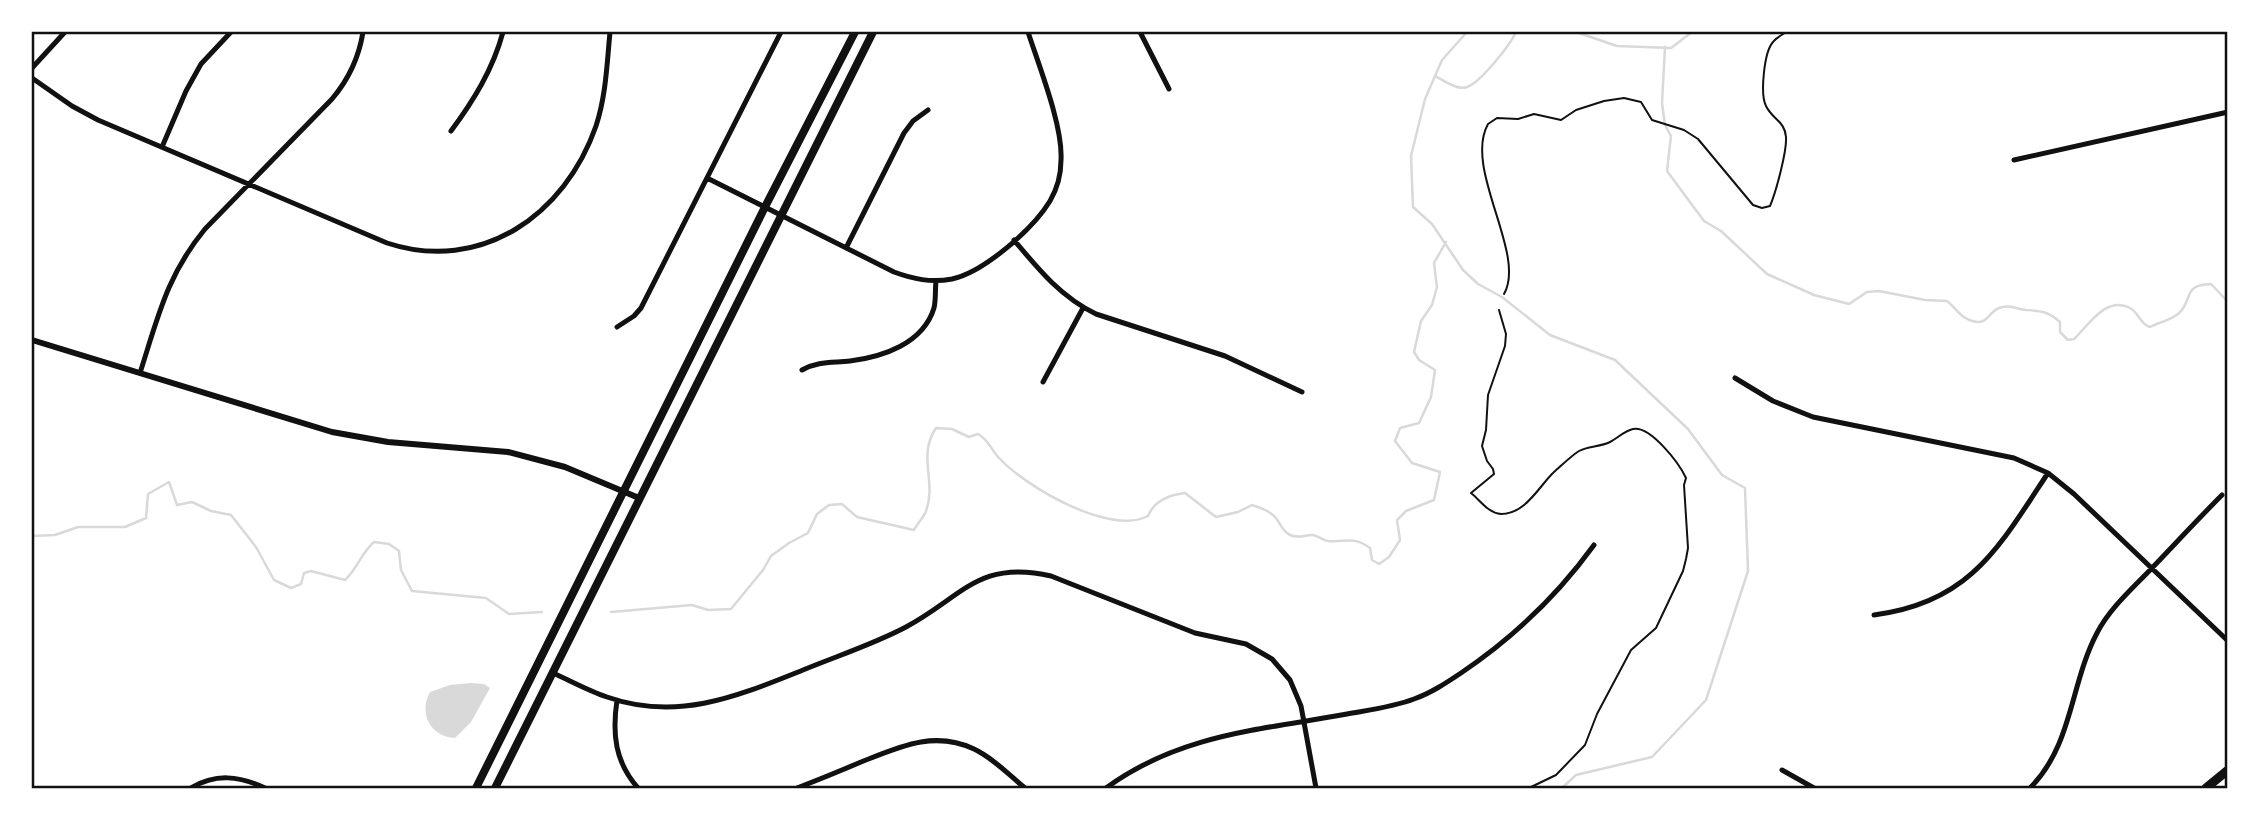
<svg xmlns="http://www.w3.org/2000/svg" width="2259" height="820" viewBox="0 0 2259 820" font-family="Montserrat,sans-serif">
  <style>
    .water { fill: #d9d9d9 }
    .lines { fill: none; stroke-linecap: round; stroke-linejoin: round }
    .stream { stroke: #d9d9d9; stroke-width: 2.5 }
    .path { stroke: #111; stroke-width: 2 }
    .minor { stroke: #111; stroke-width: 5 }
    .tertiary { stroke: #111; stroke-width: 6 }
    .primary { stroke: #111; stroke-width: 8 }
    .trunk { stroke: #111; stroke-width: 9 }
    .neatline { fill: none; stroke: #111; stroke-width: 2.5 }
  </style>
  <rect width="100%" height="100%" fill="#fff"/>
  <!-- water -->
  <path class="water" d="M471,683l13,1 6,4 -19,34 -16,16c-24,-1 -37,-24 -25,-46l20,-7z"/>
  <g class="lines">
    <!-- stream -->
    <path class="stream" d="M1467,32l-25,28 -17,39 -14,57 2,51 19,17 31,46 15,14 24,13 48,38 65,25 73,69 34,46 23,13 3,83 -42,129 -54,57 -76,18 -14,13
      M1576,32l41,14 54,2 21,-16
      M1665,47l-3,56 3,22 6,11 -4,35 37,50 17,10 46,43 47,21 35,9 18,-12 12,-1 46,9 22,1c10,8 16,20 30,21 11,1 13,-11 22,-14 11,-4 17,1 27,2 15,1 22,1 34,12v10l8,8 6,-1c14,-13 32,-44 56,-31 9,5 10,16 20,19 9,-5 24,-7 31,-16 12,-15 3,-26 30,-27l17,18
      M1435,76c8,4 23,15 32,11 14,-5 43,-42 49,-55
      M32,536l23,-1 23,-8h47l21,-9 2,-24 21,-12 8,23 15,-3 19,9 20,4 25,32 18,33 17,8 10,-4 3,-11 7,-2 34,9c13,-12 16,-27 29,-38l15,2 10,7 2,19 11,21 74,7 23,16 33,-2
      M611,612l81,-7 16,5 23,-1 32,-39 8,-14 18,-13 19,-10 9,-19 12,-9 13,-1 15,13 57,13c3,-6 10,-13 12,-19 11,-29 -9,-55 10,-83l16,1 17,8 9,-3c11,6 13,16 21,24 27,29 111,78 149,58 6,-15 21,-21 37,-23l31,24 22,-5 14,-7c9,3 18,6 24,13 5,7 7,14 14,17 9,4 14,0 22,0 5,0 10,5 16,6 18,2 24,-6 42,7l2,12 7,4 10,-7 11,-17 -3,-20 9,-9 28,-11 6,-28 -28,-9 -17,-22 5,-13 19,-5 12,-26 4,-27 -16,-10 -5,-8 7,-31 11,-16 5,-18 -3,-24 12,-21"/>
    <!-- path -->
    <path class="path" d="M1504,294c23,-40 -41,-125 -16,-170l9,-6 21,1 16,-5 27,6 15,-10 28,-9 20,-3 17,4 11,18 32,10 14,9 55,66 9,3 8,-2c6,-14 17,-55 16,-69 -1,-16 -14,-18 -20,-31 -6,-12 -2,-54 7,-64 3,-4 9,-7 13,-10
      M1499,310l7,24 -1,12 -17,49 -2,35 -4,16 5,15 6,8 1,5 -23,19c9,7 17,20 30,21 25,0 38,-28 53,-42 7,-6 17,-16 25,-21 9,-5 21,-4 31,-9 8,-4 14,-11 23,-13 17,-4 46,34 53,49l-2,7 4,63 -2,11 -3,12 -27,57 -25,22 -34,64 -12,31 -29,30 -27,13"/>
    <!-- minor -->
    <path class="minor" d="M1140,32l29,57
      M32,68l33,-36
      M32,78l40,28 26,14 289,123c94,31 178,-28 209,-117 10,-30 11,-63 14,-94
      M451,131c23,-31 42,-62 52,-99
      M162,147l24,-56 15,-27 30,-32
      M2014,160l214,-48
      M707,178l187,94c19,7 37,11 58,7 32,-7 81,-50 98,-78 7,-12 11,-27 11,-41 2,-34 -22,-94 -33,-128
      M1014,240c25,30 47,57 82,74l129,42 77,36
      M846,248l58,-115 9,-12 15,-11
      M617,327l17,-11 7,-8 140,-276
      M802,370c16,-9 30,-7 48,-9 32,-4 73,-17 84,-53 2,-8 1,-18 2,-27
      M140,373c18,-56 27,-98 65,-144l127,-130c17,-20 27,-42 31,-67
      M1735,378l38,23 40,16 201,41 34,15 26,21 154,147
      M1043,382l40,-74
      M1874,615c96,-12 125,-68 174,-142
      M553,673c18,8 36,18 54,24 71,25 131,-1 196,-27 34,-14 71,-26 103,-43 56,-30 73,-68 145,-51l144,57 51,11 26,15 18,21 11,26 15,82
      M617,700c-5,34 -2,62 21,88
      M1782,770l32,18
      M191,788c25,-15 48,-12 74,0
      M797,788c21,-8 43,-17 64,-26 38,-15 73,-32 113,-13 19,9 35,26 51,39
      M1106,788c74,-54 154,-58 241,-74 22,-4 46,-7 67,-15 17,-6 32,-16 47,-26 52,-35 96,-77 133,-128
      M2030,788c43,-43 40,-104 67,-155 13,-25 35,-44 55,-65 23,-24 46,-49 70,-73"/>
    <!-- tertiary -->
    <path class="tertiary" d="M32,340l300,92 56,10 120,10 57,15 74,31"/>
    <!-- primary -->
    <path class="primary" d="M476,788l289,-581 90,-175
      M495,788l378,-756"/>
    <!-- trunk -->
    <path class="trunk" d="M2206,788l22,-18"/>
  </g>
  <!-- border -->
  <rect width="2259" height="820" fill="none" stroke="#ffffff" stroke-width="66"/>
  <rect x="33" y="33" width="2193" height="754" class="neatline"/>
</svg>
